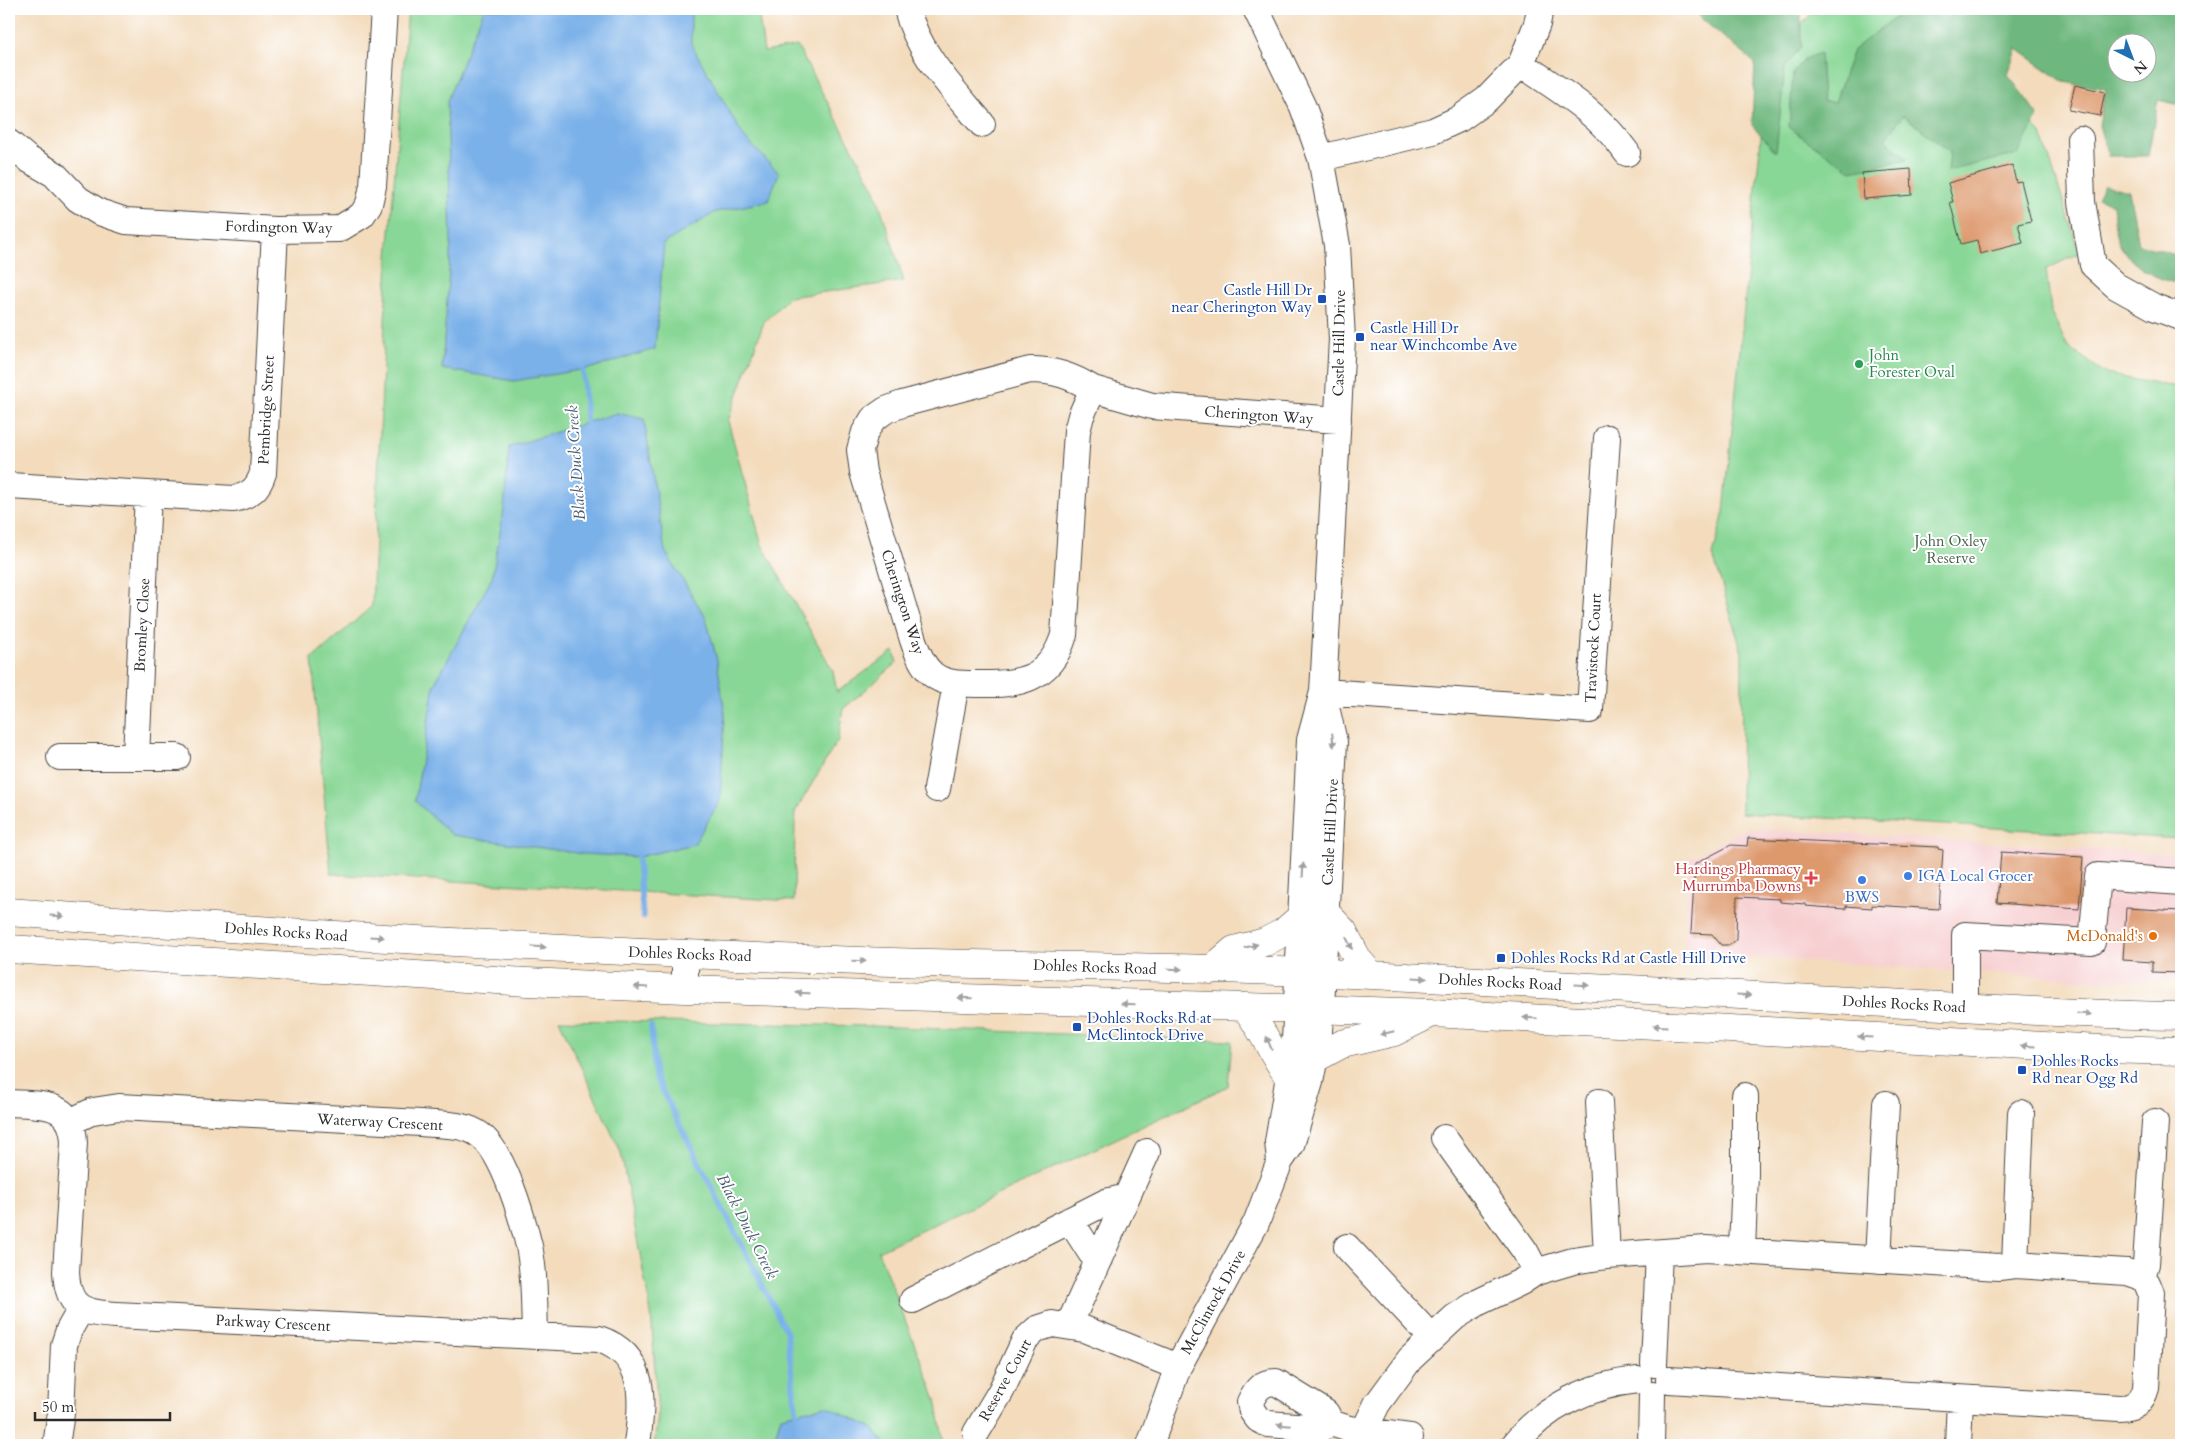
<svg xmlns="http://www.w3.org/2000/svg" width="2190" height="1454" viewBox="0 0 2190 1454" font-family="Cardo,serif">
  <style>
    .built { fill: #f7cfd0 }
    .green { fill: #89d796; stroke: #5a8160 }
    .forest { fill: #6eb87f; stroke: #4c7255; fill-rule: evenodd }
    .water { fill: #7ab1e9; stroke: #526e8a }
    .lines { fill: none; stroke-linecap: round; stroke-linejoin: round }
    .stream { stroke: #7ab1e9; stroke-width: 5.5 }
    .building { fill: #dd986c }
    .minor-casing { stroke: #494541; stroke-width: 28 }
    .major-casing { stroke: #494541; stroke-width: 29 }
    .minor { stroke: #fff; stroke-width: 26 }
    .major { stroke: #fff; stroke-width: 28 }
    .oneway { fill: #a0a0a0 }
    .transit-dot { fill: #1a4fb4; stroke: #fff; stroke-width: 2 }
    .leisure-dot { fill: #2e9e5b; stroke: #fff; stroke-width: 2 }
    .shop-dot { fill: #3f7fe0; stroke: #fff; stroke-width: 2 }
    .health-dot { fill: #e0444e; stroke: #fff; stroke-width: 2 }
    .food-dot { fill: #e8710a; stroke: #fff; stroke-width: 2 }
    .labels { text-anchor: middle; stroke-width: 4; stroke-linejoin: round; paint-order: stroke }
    .street-label { font-size: 15px; fill: #2b2b2b; stroke: #fff }
    .transit-label { font-size: 15px; fill: #164399; stroke: #fff; text-anchor: start }
    .leisure-label { font-size: 15px; fill: #27864d; stroke: #fff; text-anchor: start }
    .park-label { font-size: 15px; fill: #475f4b; stroke: #fff }
    .health-label { font-size: 15px; fill: #be3a42; stroke: #fff; text-anchor: end }
    .shop-label { font-size: 15px; fill: #366cbe; stroke: #fff; text-anchor: start }
    .food-label { font-size: 15px; fill: #c56008; stroke: #fff; text-anchor: end }
    .water-label { font-size: 16px; font-style: italic; fill: #475a6e; stroke: #fff }
  </style>
  <rect width="100%" height="100%" fill="#fff"/>
  <filter id="ink" filterUnits="userSpaceOnUse"><feTurbulence type="fractalNoise" baseFrequency=".02" numOctaves="2"/><feDisplacementMap in="SourceGraphic" scale="10" xChannelSelector="R" yChannelSelector="G"/><feConvolveMatrix kernelMatrix="1 2 1 2 8 2 1 2 1" color-interpolation-filters="sRGB"/></filter>
  <filter id="wash" filterUnits="userSpaceOnUse"><feTurbulence type="fractalNoise" baseFrequency=".0096" numOctaves="4" result="noise"/><feDisplacementMap in="SourceGraphic" scale="20" xChannelSelector="R" yChannelSelector="G"/><feGaussianBlur stdDeviation="1.12" result="paint"/><feColorMatrix in="noise" values="0 0 0 0 0 0 0 0 0 0 0 0 0 0 0 0 0 1.4 0 .05"/><feComposite in="paint" operator="in"/></filter>
  <g filter="url(#wash)">
    <rect width="100%" height="100%" fill="#f3dbbc"/>
    <!-- built -->
    <path class="built" d="M1748,828l433,26v127h-77l-420,-28 5,-95z"/>
    <!-- green -->
    <path class="green" d="M408,9h350l6,43 33,-6 78,144 29,91 -115,16 -25,25 -36,99 34,124 71,126 4,21 57,-41 3,12 -54,46 -5,31 -43,72 -1,89 -463,-27 -19,-215 60,-53 16,-349z
      M1816,9h71l61,29 93,95 39,120 -34,16 5,42 16,35 39,28 50,10 25,3v452l-440,-26 1,-160 -29,-98 11,-43 45,-456z
      M559,1020l314,6 359,15 -4,45 -350,165 58,148 8,46h-57l-16,-18 -90,-11 -8,29h-119l4,-30 -7,-102 -30,-160z"/>
    <!-- forest -->
    <path class="forest" d="M1702,9h99v38l-16,20 -9,85 -24,-27 3,-62 -57,-47z
      M1906,9h275v96l-23,-5 -10,56h-40l-9,-31 7,-36 -42,-7 -47,-33 -9,26 30,40 -20,39 -70,17 2,-19 -47,-37 -18,25 23,19 -56,12 -63,-43 4,-55 12,-14 15,-6 3,48 12,1 18,-52zM2118,42h30v30h-30z
      M2104,185l25,6 10,53 42,13v27c-26,-4 -57,-21 -65,-49 -2,-9 -2,-21 -3,-31l-16,-6z"/>
    <!-- water -->
    <path class="water" d="M484,9h207v35l53,93 35,36 -11,28 -52,11 -52,31 -9,106 -63,19 -78,13 -72,-12 9,-127 -4,-141z
      M617,413l27,6 21,132 41,67 11,42 8,54 -5,87 -26,43 -56,13 -55,-3 -131,-19 -37,-34 19,-116 58,-107 12,-68 5,-63z
      M826,1406l45,21 16,18h-114l8,-29z"/>
    <g class="lines">
      <!-- stream -->
      <path class="stream" d="M582,363l5,65
        M637,849l6,68
        M651,1026l4,51 132,256 10,85"/>
    </g>
    <g id="blocks">
      <!-- building -->
      <path class="building" d="M2075,85l30,7 -5,24 -31,-6z
        M2012,165l4,17 5,-1 10,40 -13,3 5,19 -43,11 -3,-14 -16,4 -11,-42h3l-5,-19z
        M1911,169l1,26 -48,4 -2,-26z
        M1748,838l190,9v2l5,1 -4,59 -67,-4v3l-26,-2v3l-41,-3v-2l-25,-2v-3l-43,-2 -1,43 -6,5h-9l-9,-11 -21,-1 4,-69 36,-19 16,1z
        M2001,852l82,5 -4,52 -82,-6z
        M2126,908l55,3v62l-29,-1v-10l-29,-2z"/>
    </g>
  </g>
  <g filter="url(#ink)">
    <use href="#blocks" fill-opacity="0" stroke="#494541" stroke-width="1"/>
    <g class="lines">
      <!-- minor casing -->
      <g class="minor-casing">
        <path id="minor" d="M907,9c11,45 46,80 75,115
          M1256,9l47,98 18,51 16,87 5,94 -19,353 -13,48 -15,300 -17,102 2,19
          M1521,64c40,27 78,49 106,89
          M2080,139l2,63 11,63 23,21 38,21 27,10
          M9,143l19,16 26,15 24,25 21,13 27,9 149,9 64,-1 23,-14 7,-11 4,-18 11,-177
          M1321,158l112,-27 26,-12 27,-19 35,-36 16,-40 3,-15
          M1093,389c-21,-13 -39,-19 -63,-19l-128,34 -16,6 -13,9 -8,13 -5,18 3,22 50,168c4,12 9,25 19,34 12,10 28,10 44,10 42,1 74,-3 88,-49l13,-204 4,-15 12,-27 59,17 186,14
          M9,486l225,13c16,-4 24,-10 29,-26l12,-243
          M1323,692l267,18 17,-272
          M60,757h117
          M136,757l12,-263
          M937,789l19,-105
          M685,989v-35
          M1965,1007v-72l127,7 6,-66 83,6
          M1599,1102l8,154
          M9,1103c32,2 64,-2 65,40l-8,129c2,37 17,41 50,43l483,24c50,17 43,64 38,106
          M70,1122l23,-11 26,-4 302,16c19,2 43,0 59,12 24,18 42,82 49,111 6,29 5,60 6,89
          M1444,1138l81,113 11,21
          M1070,1220l21,33 8,6
          M1347,1247l85,91
          M1742,1250l3,-75v-79
          M1878,1260l8,-156
          M2015,1265l6,-152
          M913,1300l193,-98 13,-3 6,2
          M1069,1325l78,-173
          M1654,1364l5,-111
          M1669,1380l450,28c15,0 23,-5 27,-20l5,-95 -4,-10 -5,-6 4,-13 9,-142
          M1331,1423l-10,5 -53,-4 -10,-5 -6,-8 -2,-9c6,-13 12,-20 26,-20l50,31 5,10 18,6 61,8
          M1364,1431l13,-27 33,-45 45,-42 24,-15 42,-20 15,-10 37,-11 34,-5 99,-7 293,18 16,-2 112,7 15,5
          M976,1433l25,-42 24,-51 12,-11 15,-5 32,5 94,38
          M56,1445l5,-32 3,-68 5,-15 12,-21
          M1150,1445l28,-78 78,-144 24,-62 11,-16 19,-63 8,-41 3,-32 13,-267 -10,-44
          M1514,1445c31,-39 76,-60 124,-65
          M1651,1445l1,-50
          M1958,1445l2,-46"/>
      </g>
      <!-- major casing -->
      <g class="major-casing">
        <path id="major" d="M9,912c283,22 567,39 851,49 149,5 299,5 448,11 193,9 386,21 578,31 99,5 197,12 295,13
          M1326,913l17,18 15,29 13,15
          M9,949l518,33 158,7 747,24 669,36 80,2
          M1211,970l23,-20 31,-8 19,-10 16,-14
          M1246,1008c17,23 28,48 44,71
          M1314,1059l28,-15 52,-12 34,-17"/>
      </g>
      <!-- minor -->
      <use href="#minor" class="minor"/>
      <!-- major -->
      <use href="#major" class="major"/>
    </g>
    <!-- one-way arrows -->
    <defs><path id="oneway-solid" d="M-6-.8H1V-3.2L6.5 0L1 3.2V.8H-6Z" transform="scale(1.25)"/></defs>
    <g class="oneway">
      <use href="#oneway-solid" transform="translate(1333 740) rotate(83)"/>
      <use href="#oneway-solid" transform="translate(1303 870) rotate(-87)"/>
      <use href="#oneway-solid" transform="translate(57 916) rotate(4)"/>
      <use href="#oneway-solid" transform="translate(377 937) rotate(4)"/>
      <use href="#oneway-solid" transform="translate(1349 943) rotate(64)"/>
      <use href="#oneway-solid" transform="translate(1251 946) rotate(-15)"/>
      <use href="#oneway-solid" transform="translate(539 947) rotate(3)"/>
      <use href="#oneway-solid" transform="translate(859 961) rotate(2)"/>
      <use href="#oneway-solid" transform="translate(1175 969) rotate(2)"/>
      <use href="#oneway-solid" transform="translate(1420 978) rotate(3)"/>
      <use href="#oneway-solid" transform="translate(1582 985) rotate(3)"/>
      <use href="#oneway-solid" transform="translate(641 987) rotate(-177)"/>
      <use href="#oneway-solid" transform="translate(803 993) rotate(-178)"/>
      <use href="#oneway-solid" transform="translate(1744 995) rotate(3)"/>
      <use href="#oneway-solid" transform="translate(965 998) rotate(-178)"/>
      <use href="#oneway-solid" transform="translate(1128 1004) rotate(-178)"/>
      <use href="#oneway-solid" transform="translate(2084 1014) rotate(3)"/>
      <use href="#oneway-solid" transform="translate(1530 1018) rotate(-177)"/>
      <use href="#oneway-solid" transform="translate(1660 1026) rotate(-176)"/>
      <use href="#oneway-solid" transform="translate(1387 1033) rotate(167)"/>
      <use href="#oneway-solid" transform="translate(1865 1037) rotate(-177)"/>
      <use href="#oneway-solid" transform="translate(1269 1043) rotate(-112)"/>
      <use href="#oneway-solid" transform="translate(2028 1046) rotate(-177)"/>
      <use href="#oneway-solid" transform="translate(1284 1425) rotate(-175)"/>
    </g>
  </g>
  <!-- markers -->
  <g class="transit-dot">
    <rect x="1317" y="294" width="10" height="10" rx="2.5"/>
    <rect x="1355" y="332" width="10" height="10" rx="2.5"/>
    <rect x="1496" y="953" width="10" height="10" rx="2.5"/>
    <rect x="1072" y="1022" width="10" height="10" rx="2.5"/>
    <rect x="2017" y="1065" width="10" height="10" rx="2.5"/>
  </g>
  <circle class="leisure-dot" cx="1859" cy="364" r="5"/>
  <g class="shop-dot">
    <circle cx="1908" cy="876" r="5"/>
    <circle cx="1862" cy="880" r="5"/>
  </g>
  <path class="health-dot" d="M1808.5 870.5h5v5h5v5h-5v5h-5v-5h-5v-5h5z"/>
  <circle class="food-dot" cx="2153" cy="936" r="5"/>
  <g class="labels">
    <!-- street labels -->
    <g class="street-label">
      <text transform="translate(279 227) rotate(1)" y="5">Fordington Way</text>
      <text transform="translate(1339 343) rotate(-89)" y="5">Castle Hill Drive</text>
      <text transform="translate(266 410) rotate(-87)" y="5">Pembridge Street</text>
      <text transform="translate(1259 415) rotate(4)" y="5">Cherington Way</text>
      <text transform="translate(903 602) rotate(72)" y="5">Cherington Way</text>
      <text transform="translate(142 625) rotate(-87)" y="5">Bromley Close</text>
      <text transform="translate(1593 648) rotate(-87)" y="5">Travistock Court</text>
      <text transform="translate(1330 832) rotate(-87)" y="5">Castle Hill Drive</text>
      <text transform="translate(286 932) rotate(4)" y="5">Dohles Rocks Road</text>
      <text transform="translate(690 954) rotate(2)" y="5">Dohles Rocks Road</text>
      <text transform="translate(1095 967) rotate(2)" y="5">Dohles Rocks Road</text>
      <text transform="translate(1500 982) rotate(3)" y="5">Dohles Rocks Road</text>
      <text transform="translate(1904 1004) rotate(3)" y="5">Dohles Rocks Road</text>
      <text transform="translate(380 1122) rotate(3)" y="5">Waterway Crescent</text>
      <text transform="translate(1213 1302) rotate(-61)" y="5">McClintock Drive</text>
      <text transform="translate(273 1323) rotate(3)" y="5">Parkway Crescent</text>
      <text transform="translate(1005 1380) rotate(-61)" y="5">Reserve Court</text>
    </g>
    <!-- transit labels -->
    <g class="transit-label">
      <text x="1312" y="295" text-anchor="end">Castle Hill Dr<tspan x="1312" dy="17">near Cherington Way</tspan></text>
      <text x="1370" y="333">Castle Hill Dr<tspan x="1370" dy="17">near Winchcombe Ave</tspan></text>
      <text x="1511" y="963">Dohles Rocks Rd at Castle Hill Drive</text>
      <text x="1087" y="1023">Dohles Rocks Rd at<tspan x="1087" dy="17">McClintock Drive</tspan></text>
      <text x="2032" y="1066">Dohles Rocks<tspan x="2032" dy="17">Rd near Ogg Rd</tspan></text>
    </g>
    <!-- leisure labels -->
    <g class="leisure-label">
      <text x="1869" y="360">John<tspan x="1869" dy="17">Forester Oval</tspan></text>
    </g>
    <!-- park labels -->
    <g class="park-label">
      <text x="1951" y="546">John Oxley<tspan x="1951" dy="17">Reserve</tspan></text>
    </g>
    <!-- health labels -->
    <g class="health-label">
      <text x="1801" y="874">Hardings Pharmacy<tspan x="1801" dy="17">Murrumba Downs</tspan></text>
    </g>
    <!-- shop labels -->
    <g class="shop-label">
      <text x="1918" y="881">IGA Local Grocer</text>
      <text x="1862" y="902" text-anchor="middle">BWS</text>
    </g>
    <!-- food labels -->
    <g class="food-label">
      <text x="2143" y="941">McDonald's</text>
    </g>
    <!-- water labels -->
    <g class="water-label">
      <text transform="translate(575 463) rotate(-94)" y="6">Black Duck Creek</text>
      <text transform="translate(748 1226) rotate(63)" y="6">Black Duck Creek</text>
    </g>
  </g>
  <!-- margin -->
  <rect width="2190" height="1454" fill="none" stroke="#fff" stroke-width="30"/>
  <!-- north arrow -->
  <g transform="translate(2132 58) rotate(138)"><circle r="24" fill="#ffffff" stroke="#aaaaaa"/>
  <path d="M0-4L9 19L0 12L-9 19Z" fill="#1f6fb2"/>
  <text y="-8" font-size="14" font-weight="bold" text-anchor="middle" fill="#2b2b2b">N</text>
  </g>
  <!-- scale -->
  <path d="M35 1412v8h135v-8" fill="none" stroke="#2b2b2b" stroke-width="2.5"/>
  <text x="42" y="1412" font-size="15" fill="#2b2b2b" stroke="#ffffff" stroke-width="4" paint-order="stroke">50 m</text>
</svg>
